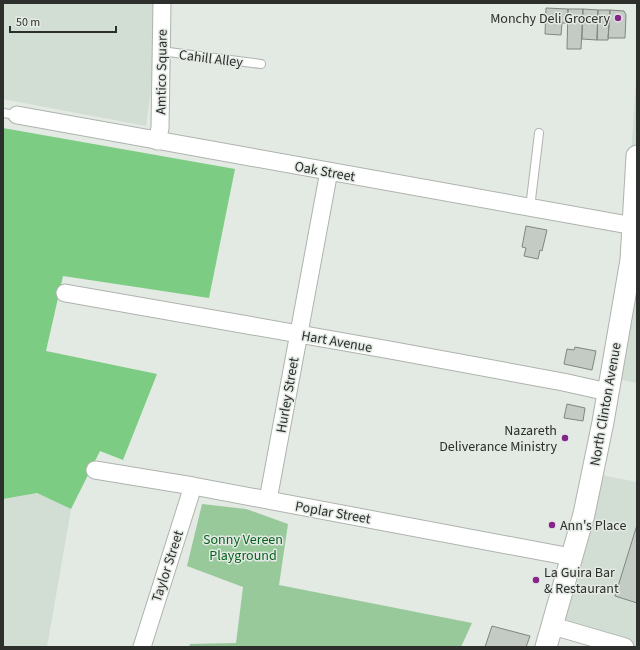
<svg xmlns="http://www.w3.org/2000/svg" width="640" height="650" viewBox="0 0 640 650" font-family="'Source Sans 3',sans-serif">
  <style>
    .built { fill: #d2ddd3 }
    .green { fill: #98c99a }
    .forest { fill: #7dcc83 }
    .building { fill: #c4cac4; stroke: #818681 }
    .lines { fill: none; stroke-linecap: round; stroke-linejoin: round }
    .service-casing { stroke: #aeb3ae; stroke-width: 10 }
    .minor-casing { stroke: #aeb3ae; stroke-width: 19 }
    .tertiary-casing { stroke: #aeb3ae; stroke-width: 23 }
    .service { stroke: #fff; stroke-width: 8 }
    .minor { stroke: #fff; stroke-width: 17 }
    .tertiary { stroke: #fff; stroke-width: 21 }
    .poi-dot { fill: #87248c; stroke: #e3e9e3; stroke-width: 1.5 }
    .labels { text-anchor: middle; stroke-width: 3; stroke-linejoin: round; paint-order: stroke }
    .poi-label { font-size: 14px; fill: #2d2f2d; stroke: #e3e9e3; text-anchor: end }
    .street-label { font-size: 14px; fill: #2d2f2d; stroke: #e3e9e3 }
    .park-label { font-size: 14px; fill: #065f1d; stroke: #e3e9e3 }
  </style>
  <rect width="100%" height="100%" fill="#e3e9e3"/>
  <!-- built -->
  <path class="built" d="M3,3h160l-17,123 -143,-27z
    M637,67v316l-21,-4z
    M596,474l41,8v165h-7l-75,-21z
    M37,493l34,16 -24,138h-44v-148z"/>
  <!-- green -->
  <path class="green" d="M202,504l44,5 42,15 -9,61 193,38 -11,24h-272l1,-3 46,-1 7,-56 -56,-21z"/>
  <!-- forest -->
  <path class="forest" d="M3,128l232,41 -26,129 -146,-22 -17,75 111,23 -34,86 -23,-9 -29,58 -34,-16 -34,6z"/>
  <!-- building -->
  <path class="building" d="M546,8l22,1v14h-6l-1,12 -16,-1z
    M568,9h15l-2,40h-14z
    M583,9l15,1 -1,30 -15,-1z
    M598,10h12l-2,30h-11z
    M610,10l14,1 2,4 -1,23h-17z
    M526,226l21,4 -5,21 -2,-1 -2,9 -14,-3 2,-8 -4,-1z
    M575,347l21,4 -4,19 -28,-6 3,-15 7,1z
    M567,404l18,4 -2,13 -19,-3z
    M637,525v78l-22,-7z
    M492,626l38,10 -4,11h-41z"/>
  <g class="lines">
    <!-- service casing -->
    <g class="service-casing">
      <path id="service" d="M161,51l100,13
        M3,113l14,2
        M530,208l9,-75"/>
    </g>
    <!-- minor casing -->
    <g class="minor-casing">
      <path id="minor" d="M17,115l617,111
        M157,141l3,-13 2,-125
        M65,293l325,57 173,32 45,10
        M95,470l98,16 378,71
        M268,500l61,-329
        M553,626l72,21
        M142,647l51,-161"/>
    </g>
    <!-- tertiary casing -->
    <g class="tertiary-casing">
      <path id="tertiary" d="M546,647l38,-133 19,-92 28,-162 6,-104"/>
    </g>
    <!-- service -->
    <use href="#service" class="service"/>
    <!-- minor -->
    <use href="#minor" class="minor"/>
    <!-- tertiary -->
    <use href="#tertiary" class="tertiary"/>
  </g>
  <!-- markers -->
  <g class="poi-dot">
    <circle cx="618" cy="18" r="4"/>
    <circle cx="565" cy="438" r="4"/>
    <circle cx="552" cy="525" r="4"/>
    <circle cx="536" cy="580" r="4"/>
  </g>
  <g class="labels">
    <!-- poi labels -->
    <g class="poi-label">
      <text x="610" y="23">Monchy Deli Grocery</text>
      <text x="557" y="435">Nazareth<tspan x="557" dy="16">Deliverance Ministry</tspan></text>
      <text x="560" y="530" text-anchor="start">Ann's Place</text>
      <text x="544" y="577" text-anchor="start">La Guira Bar<tspan x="544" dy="16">&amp; Restaurant</tspan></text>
    </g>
    <!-- street labels -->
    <g class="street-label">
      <text transform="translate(211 58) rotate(7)" y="5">Cahill Alley</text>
      <text transform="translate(161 72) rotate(-89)" y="5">Amtico Square</text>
      <text transform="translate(325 171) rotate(10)" y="5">Oak Street</text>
      <text transform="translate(337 341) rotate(10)" y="5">Hart Avenue</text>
      <text transform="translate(287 395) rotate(-80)" y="5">Hurley Street</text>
      <text transform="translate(605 404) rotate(-80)" y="5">North Clinton Avenue</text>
      <text transform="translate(333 512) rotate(10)" y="5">Poplar Street</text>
      <text transform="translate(167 566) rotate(-72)" y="5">Taylor Street</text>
    </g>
    <!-- park labels -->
    <g class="park-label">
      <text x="243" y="544">Sonny Vereen<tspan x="243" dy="16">Playground</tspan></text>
    </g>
  </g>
  <!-- border -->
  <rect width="640" height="650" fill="none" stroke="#2d2f2d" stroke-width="8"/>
  <!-- scale -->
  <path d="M10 26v6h106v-6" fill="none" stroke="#2d2f2d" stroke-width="2"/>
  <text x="16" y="26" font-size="12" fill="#2d2f2d" stroke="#e3e9e3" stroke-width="3" paint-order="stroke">50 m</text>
</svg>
